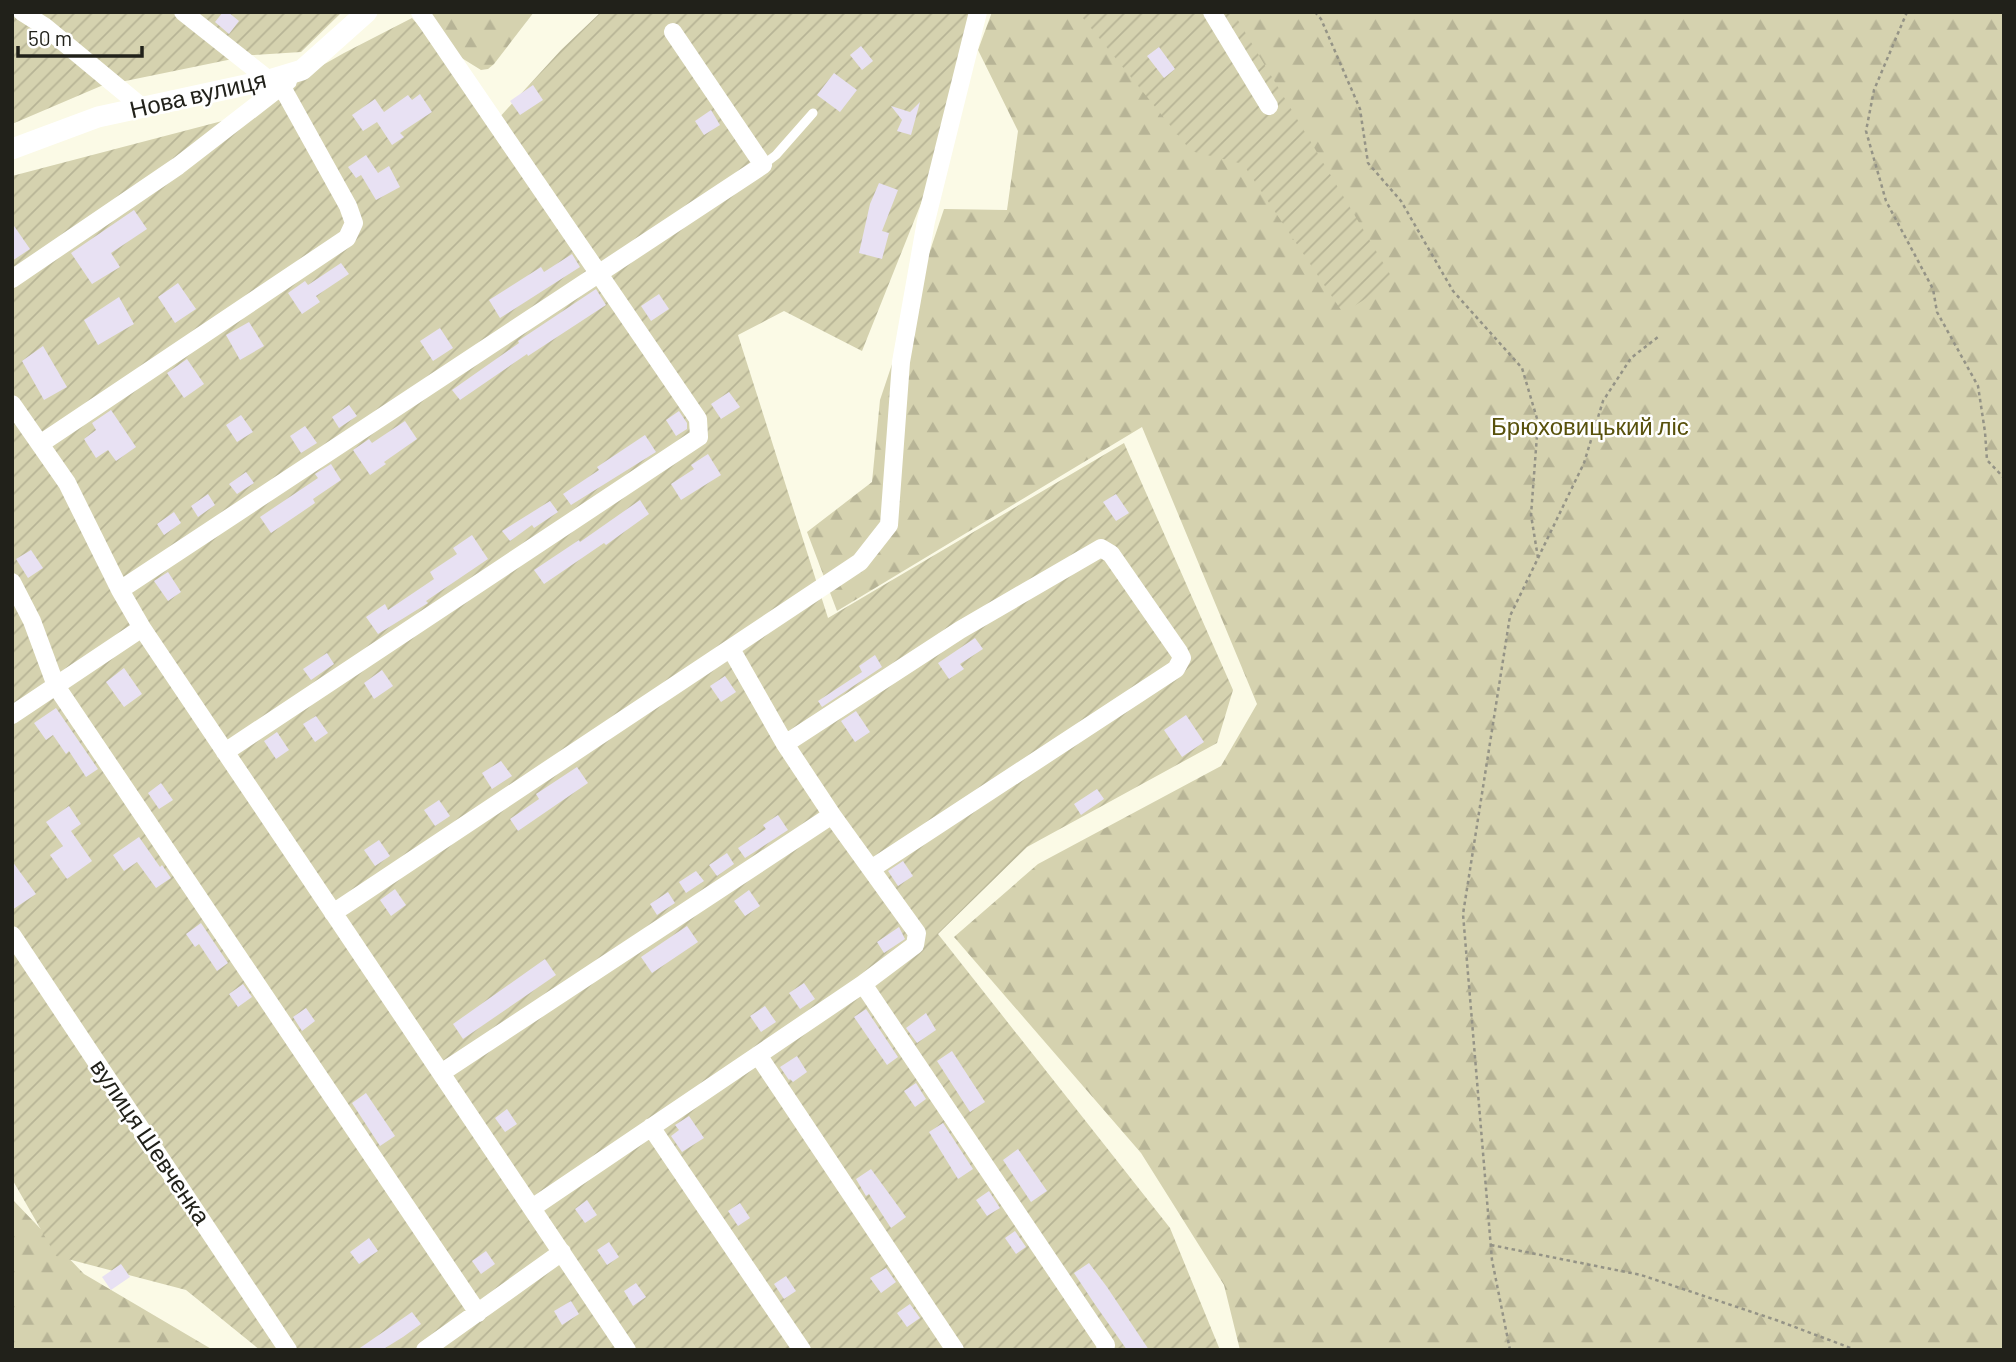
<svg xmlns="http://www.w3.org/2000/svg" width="2016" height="1362" viewBox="0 0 2016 1362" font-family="Barlow,sans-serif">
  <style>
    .forest { fill: url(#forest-firs) }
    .garden { fill: url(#garden-furrows) }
    .building { fill: #e8e1f3 }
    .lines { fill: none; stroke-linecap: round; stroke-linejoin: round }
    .path { stroke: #949386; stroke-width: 2.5; stroke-dasharray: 3.5 3.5; stroke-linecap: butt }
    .service { stroke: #fff; stroke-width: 9 }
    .minor { stroke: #fff; stroke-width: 18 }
    .tertiary { stroke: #fff; stroke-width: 21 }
    .labels { text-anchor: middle; stroke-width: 5; stroke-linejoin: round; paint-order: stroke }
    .street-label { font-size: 24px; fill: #21211a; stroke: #fff }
    .park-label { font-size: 24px; fill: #58510c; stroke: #fff }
  </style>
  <defs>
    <pattern id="forest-firs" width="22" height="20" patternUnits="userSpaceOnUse" patternTransform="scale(1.75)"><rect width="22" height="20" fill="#d5d2af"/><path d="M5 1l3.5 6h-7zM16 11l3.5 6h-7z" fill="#b7b496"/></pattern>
    <pattern id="garden-furrows" width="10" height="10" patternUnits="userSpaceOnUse" patternTransform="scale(1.75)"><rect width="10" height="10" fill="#d5d2af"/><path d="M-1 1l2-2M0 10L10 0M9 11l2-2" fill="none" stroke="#b7b496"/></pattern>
  </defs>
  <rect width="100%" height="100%" fill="#fbfae6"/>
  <!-- forest -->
  <path class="forest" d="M425,12h109l-40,52 -6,5 -7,1 -21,-13z
    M992,12h1012v1338h-764l-16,-65 -83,-132 -187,-216 84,-73 183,-98 36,-62 -115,-277 -305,184 -30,-79 65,-50 8,-82 64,-191 63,1 11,-79 -40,-81z
    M12,1199l72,75 129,76h-201z"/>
  <!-- garden -->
  <path class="garden" d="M12,12h330l-41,40 -49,3 -151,31 -89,38z
    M601,12h373l-36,149 -76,190 -78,-40 -46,24 90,283 296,-175 109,247 -16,53 -190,104 -89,87 232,294 50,122h-960l-74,-60 -130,-34 -44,-77v-1003l214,-56 118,-67 68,-35 86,101 63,-69z
    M1078,12h155l161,269 -51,32 -100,-149 -52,-13z"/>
  <!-- building -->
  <path class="building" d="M223,12h5l11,9 -10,13 -14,-12z
    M861,46l12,15 -11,9 -12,-15z
    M1159,47l16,22 -11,9 -17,-22z
    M834,73l23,17 -17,22 -23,-17z
    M533,85l10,15 -23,15 -10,-14z
    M420,94l12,18 -32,21 4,4 -12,8 -15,-23 -14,9 -11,-16 23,-16 9,13 24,-17 4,5z
    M920,102l-9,33 -14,-4 5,-11 -11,-14 19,6z
    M711,110l9,15 -16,10 -9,-14z
    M366,155l12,18 11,-7 11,21 -24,13 -15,-25 -5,3 -8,-11z
    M879,183l19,7 -16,41 7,2 -7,26 -23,-6 11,-49z
    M134,210l13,19 -36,24 9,14 -28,17 -21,-31z
    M12,223l18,26 -18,12z
    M572,254l8,13 -80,51 -11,-18 52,-33 3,5z
    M341,263l8,11 -33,22 4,6 -18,12 -14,-21 17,-12 3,4z
    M178,283l18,26 -21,14 -17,-26z
    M596,289l10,16 -78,51 -1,-2 -67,46 -8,-10 67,-47 -1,-2z
    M659,294l10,15 -18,12 -10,-15z
    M119,297l15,27 -36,21 -14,-25z
    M249,322l15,24 -24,14 -14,-25z
    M440,328l13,20 -20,13 -13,-20z
    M43,346l24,41 -23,13 -22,-39z
    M187,359l17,25 -20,14 -17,-25z
    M729,392l11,15 -19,12 -10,-15z
    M349,405l8,11 -18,12 -7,-11z
    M111,410l25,37 -20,14 -8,-11 -12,8 -12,-19 12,-9 -4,-7z
    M679,411l8,12v6l-11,7 -10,-16z
    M241,415l12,17 -16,10 -11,-17z
    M405,421l12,18 -33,23 2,2 -16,11 -17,-25 16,-11 3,4z
    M305,426l12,17 -16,10 -11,-17z
    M645,435l11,17 -85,53 -8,-11 36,-24 -2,-3z
    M708,454l13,21 -40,25 -10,-16 23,-15 -3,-4z
    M331,464l10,16 -28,19 2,4 -44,30 -11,-16 58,-39 -3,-4z
    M246,472l8,11 -17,11 -8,-10z
    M208,494l7,11 -17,12 -7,-11z
    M1116,494l13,19 -13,8 -13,-19z
    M640,500l9,14 -43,31 -2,-2 -60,41 -10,-14 45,-30 1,2z
    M550,501l8,11 -24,16 -2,-3 -22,16 -8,-10z
    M174,512l7,11 -17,12 -7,-11z
    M472,535l16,24 -62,42 2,2 -50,31 -12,-17 19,-13 3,6 46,-31 -4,-7 27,-18 -4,-6z
    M31,550l12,18 -15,10 -12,-19z
    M168,572l13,20 -13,9 -14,-20z
    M975,638l8,11 -23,15 4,5 -15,10 -11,-16z
    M327,653l7,11 -23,16 -8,-11z
    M875,655l7,12 -60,40 -4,-6 44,-29 -3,-6z
    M124,668l18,26 -18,13 -18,-25z
    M382,670l11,16 -19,13 -10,-16z
    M725,676l11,16 -15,10 -11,-16z
    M56,708l42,61 -12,8 -17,-26 -3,3 -13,-19 -7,5 -12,-17z
    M856,711l14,21 -15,10 -14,-21z
    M1186,715l18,27 -22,15 -18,-27z
    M316,716l12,17 -13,9 -12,-18z
    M277,732l12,18 -13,9 -12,-18z
    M501,761l11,15 -20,13 -10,-16z
    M577,767l11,16 -70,48 -8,-12 29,-20 -3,-5z
    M161,783l12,17 -14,9 -11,-16z
    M1097,789l7,10 -23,16 -7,-11z
    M439,800l11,16 -15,10 -11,-16z
    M69,806l12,18 -10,7 21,30 -25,18 -17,-24 13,-9 -17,-24z
    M778,815l10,15 -43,28 -7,-10 28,-19 -3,-4z
    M139,837l21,30 2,-2 9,13 -15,10 -19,-26 -13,9 -11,-16z
    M379,840l11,16 -15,10 -11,-16z
    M727,853l7,11 -17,12 -8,-11z
    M12,861l24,33 -24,16z
    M903,861l10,15 -15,10 -10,-15z
    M696,871l8,10 -18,12 -7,-11z
    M395,889l11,16 -15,11 -11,-16z
    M749,890l11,16 -15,10 -11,-15z
    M668,892l7,11 -18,12 -7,-11z
    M201,923l27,40 -11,8 -18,-27 -4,3 -9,-13z
    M687,926l11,16 -46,31 -11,-16z
    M899,927l6,12 -21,14 -7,-11z
    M545,959l11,16 -93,64 -10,-15z
    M804,983l11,16 -15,10 -11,-16z
    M243,984l9,13 -14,10 -9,-13z
    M765,1006l11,16 -15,10 -11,-16z
    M306,1008l9,13 -13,10 -9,-14z
    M866,1009l32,48 -11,8 -33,-48z
    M926,1013l10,17 -19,13 -11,-15z
    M952,1051l33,51 -15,10 -33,-51z
    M797,1056l10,16 -14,10 -3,-3 -1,1 -9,-13z
    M916,1083l10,16 -11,8 -11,-16z
    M366,1093l29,43 -15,10 -28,-43z
    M507,1109l10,15 -12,8 -10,-14z
    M689,1116l15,22 -22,14 -11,-16 8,-6 -4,-5z
    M943,1123l30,46 -15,10 -29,-47z
    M1018,1149l29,42 -16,11 -28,-42z
    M871,1169l35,48 -15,11 -22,-34 -3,2 -10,-17z
    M989,1191l11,17 -13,8 -11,-16z
    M587,1200l10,15 -12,8 -10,-14z
    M740,1203l10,15 -12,8 -10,-15z
    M1015,1231l11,16 -10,7 -11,-16z
    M369,1238l9,13 -19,13 -9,-12z
    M609,1242l10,15 -12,8 -10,-15z
    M486,1251l9,13 -14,10 -9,-13z
    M1089,1263l18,24 42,63h-22l-33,-47 -20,-30z
    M121,1264l9,13 -19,13 -9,-13z
    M886,1268l10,14 -15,11 -11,-15z
    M786,1276l10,15 -12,8 -10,-15z
    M636,1283l10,14 -13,9 -9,-15z
    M571,1301l8,13 -17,11 -8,-14z
    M910,1304l10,14 -13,9 -10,-14z
    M412,1312l9,12 -18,13 -21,13h-25z"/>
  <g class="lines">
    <!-- path -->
    <path class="path" d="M1315,12l6,7 39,90 8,54 33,38 52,90 69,77 16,54 -7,93 7,43
      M1907,12l-33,78 -8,41 20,70 47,88 4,23 41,74 7,46 2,28 17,18
      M1491,1245l150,30 135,45 80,30
      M1510,1350l-18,-90 -29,-346 47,-298 74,-153 19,-62 28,-43 27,-21"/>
    <!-- service -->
    <path class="service" d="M763,165l13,-10 37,-42"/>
    <!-- minor -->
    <path class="minor" d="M22,12l22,14 99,82
      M1212,12l57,94
      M12,279l166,-113 110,-85
      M12,404l55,79 53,107 22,38 485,722
      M40,444l307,-206 7,-15 -6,-17 -66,-119 -13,-7 -86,-68
      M12,582l20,39 24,65 422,627
      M120,590l643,-425 -90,-133
      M12,715l130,-87
      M785,744l175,-114 141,-82 10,6 68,98 3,6 -6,11 -305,200
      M225,752l474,-315 -1,-18 -278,-407
      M333,913l527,-351 29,-37 12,-163 25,-141 52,-209
      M12,935l276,415
      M863,984l243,361 -1,5
      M758,1055l197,295
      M441,1073l391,-258 -47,-71 -54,-95
      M651,1127l151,223
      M532,1208l331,-224 52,-39 2,-12 -85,-118
      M425,1350l137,-98"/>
    <!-- tertiary -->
    <path class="tertiary" d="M12,149l86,-32 171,-37 33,-10 65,-58"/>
  </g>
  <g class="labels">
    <!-- street labels -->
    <g class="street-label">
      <text transform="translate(198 95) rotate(-13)" y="8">Нова вулиця</text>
      <text transform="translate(150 1142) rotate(56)" y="8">вулиця Шевченка</text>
    </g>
    <!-- park labels -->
    <g class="park-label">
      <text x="1590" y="435">Брюховицький ліс</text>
    </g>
  </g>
  <!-- border -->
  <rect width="2016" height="1362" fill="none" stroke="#21211a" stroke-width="28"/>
  <!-- scale -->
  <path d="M18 46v10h124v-10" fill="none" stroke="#21211a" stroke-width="3.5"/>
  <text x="28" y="46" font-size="21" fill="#21211a" stroke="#ffffff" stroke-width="5" paint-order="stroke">50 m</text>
</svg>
